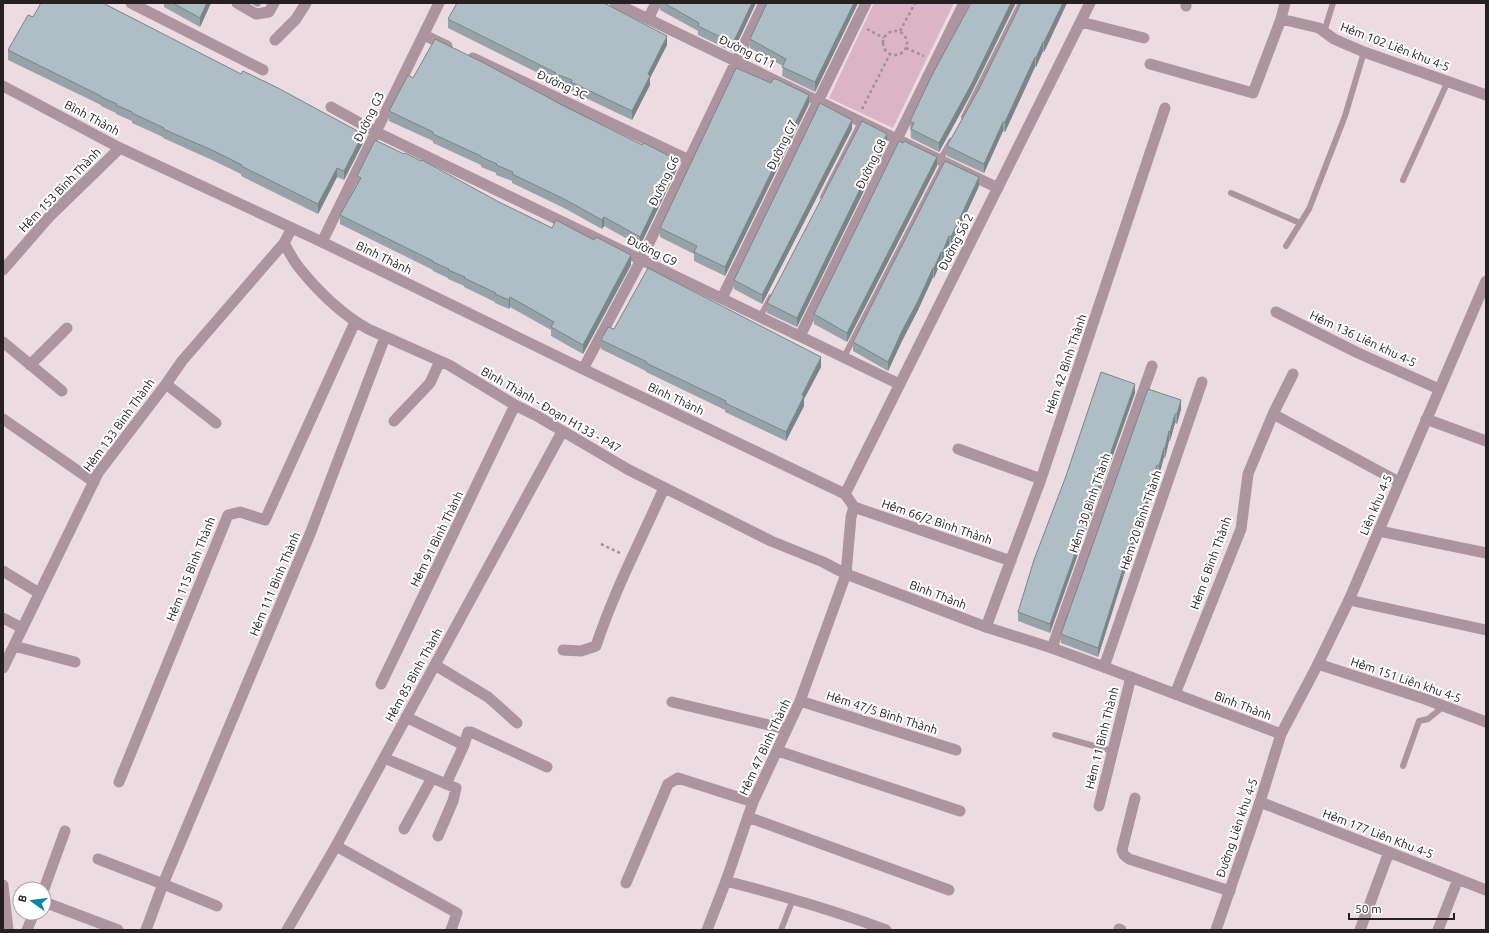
<svg xmlns="http://www.w3.org/2000/svg" width="1489" height="933" viewBox="0 0 1489 933" font-family="Ubuntu,sans-serif">
  <style>
    .green { fill: #dbb5c5 }
    .lines { fill: none; stroke-linecap: round; stroke-linejoin: round }
    .path { stroke: #9e9297; stroke-width: 2.5; stroke-dasharray: 3 3; stroke-linecap: butt }
    .service { stroke: #ac959f; stroke-width: 6 }
    .minor { stroke: #ac959f; stroke-width: 11 }
    .tertiary { stroke: #ac959f; stroke-width: 11 }
    .wall { fill: #96a3a9 }
    .shaded-wall { fill: #7a8589 }
    .building { fill: #afbec4; stroke: #7a8589 }
    .labels { text-anchor: middle; stroke-width: 4; stroke-linejoin: round; paint-order: stroke }
    .street-label { font-size: 12px; fill: #262023; stroke: #fff }
  </style>
  <rect width="100%" height="100%" fill="#ecdce2"/>
  <!-- green -->
  <path class="green" d="M874,3h80l-61,125 -64,-30z"/>
  <g class="lines">
    <!-- path -->
    <path class="path" d="M867,29l17,9
      M883 43a12 12 0 1 1 24 0a12 12 0 1 1-24 0Z
      M900,31l15,-28
      M906,48l18,8
      M862,109l28,-55
      M601,544l21,10"/>
    <!-- service -->
    <path class="service" d="M1324,32l9,-29
      M964,117l57,-114
      M940,160l11,-19
      M1403,180l45,-99
      M1231,193l69,30
      M823,197l38,-75
      M1286,246l23,-37 36,-93 19,-64
      M760,317l11,-20
      M844,357l100,-194
      M1055,735l57,16
      M1403,766l16,-45 9,-2 16,-13
      M781,930l12,-31"/>
    <!-- minor -->
    <path class="minor" d="M131,3l132,67
      M237,3l19,11 13,-2 5,-9
      M615,3l383,185
      M1186,6v-3
      M648,19l8,-16
      M1281,19l4,-16
      M1081,22l63,16
      M424,35l23,11
      M275,40l21,-21 10,-16
      M473,58l216,102
      M1150,64l103,29 28,-74 38,9 15,11 30,13 122,43
      M331,107l45,25 523,252
      M292,228l-8,15c5,9 10,19 17,27 18,22 42,45 67,59l81,36 66,40 22,11 92,54 142,71 52,21 23,12 -46,127 -47,101 -27,79 -19,49
      M322,242l117,-239
      M3,270l47,-54 70,-68
      M722,298l144,-295
      M1276,312l82,41 81,36
      M800,336l164,-333
      M3,342l59,49
      M30,365l37,-37
      M583,369l58,-109 123,-257
      M166,384l50,39
      M1273,414l126,68
      M3,419l91,63
      M1426,419l60,22
      M394,421l36,-38 10,-22
      M958,449l83,30
      M845,494l245,-491
      M854,507l157,54
      M1379,531l107,22
      M3,571l36,22
      M1349,600l137,30
      M3,618l19,10
      M986,627l55,-148 124,-371
      M14,646l61,16
      M1052,648l100,-282
      M563,650l18,1 15,-5c18,-55 45,-106 68,-158
      M1318,664l107,35 61,23
      M435,665l53,32 29,26
      M1104,667l98,-285
      M3,668l95,-195 68,-89 16,-23 102,-118
      M381,684l134,-279
      M1175,694l66,-165 7,-55 25,-60 20,-40
      M800,701l156,49
      M672,702l114,27
      M406,717l58,28 4,-13h3l76,35
      M778,751l182,60
      M384,758l72,30 -3,13 -15,35
      M119,782l109,-267 12,-3 25,8 90,-198
      M446,784l18,-39
      M1135,798l-13,52 2,5 5,4 101,32
      M1260,802l226,88
      M1099,806l32,-129
      M748,817l201,73
      M404,829l28,-51
      M336,846l121,67 -6,17
      M98,859l65,25 -17,46
      M726,881c54,14 108,29 160,49
      M626,883l42,-99 10,-6 75,24
      M3,885l5,45
      M44,889l21,-58
      M44,902l74,28
      M217,906l-54,-22 147,-350 75,-197
      M1119,929l2,1
      M27,930l7,-17
      M287,930l49,-84 226,-414
      M1360,930l29,-78
      M1438,930l20,-51"/>
    <!-- tertiary -->
    <path class="tertiary" d="M3,86l117,62 202,94 261,127 262,125 9,13 -3,10 -5,57 140,53 66,21 52,19 177,67
      M1216,930l44,-128 21,-68 37,-70 31,-64 137,-319"/>
  </g>
  <!-- wall -->
  <path class="wall" d="M164,3h47l-11,24 -36,-20z
    M250,3h11l-1,3 -3,1z
    M660,3h96l-23,49 -35,-17v-4l-38,-21z
    M858,3l-43,89 -33,-16 1,-10 -33,-18v-9z
    M1067,3l-23,49 -1,-1 -7,16h-1l-30,65 -2,-1 -19,42 -37,-17v-10l32,-57z
    M33,17l330,126 -19,37 -7,-3 -19,37 -77,-38v-2l-29,-14 -49,-22v-1l-31,-14v-2l-16,-7v-1l-15,-7v-1l-93,-45v-10z
    M448,19l219,26 -17,33v7l-18,35 -61,-29v-2l-15,-6v-1l-108,-54z
    M413,78l264,91 -37,77 -36,-20 -2,3 -38,-21 -52,-25v-2l-16,-6v-2l-15,-6v-2l-48,-22v-2l-44,-20v-10z
    M971,94l-32,58 -28,-14 -1,-17z
    M809,104l-84,172 -31,-15v-7l-34,-17v-9z
    M852,129l-90,175 -28,-15v-9z
    M887,144l-90,183 -30,-14v-10z
    M937,166l-90,176 -33,-18v-10z
    M357,176l142,26 53,26 79,37 -48,89 -32,-18v-6l-41,-23 -1,2 -14,-6v-1l-31,-15v-1l-16,-7v-1l-15,-7v-1l-93,-46v-9l17,-31z
    M979,186l-28,60h-2l-7,16 -1,-1 -7,17 -1,-1 -15,33 -16,31 -14,30 -35,-20v-9z
    M614,329l207,38 -17,32v7l-18,35 -61,-29v-2l-79,-38v-1l-45,-22v-9z
    M1148,389l33,20 -4,15 -2,-1 -5,18h-1l-4,17 -1,-1 -5,18 -2,-1 -5,17h-1l-9,34 -2,-1 -42,133 -37,-14v-9z
    M1135,393l-85,240 -32,-12v-9z"/>
  <!-- shaded-wall -->
  <path class="shaded-wall" d="M207,3h4l-11,24v-9z
    M752,3h4l-23,49v-9z
    M854,3h4l-43,89v-10z
    M1011,3h5l-45,91 -32,58v-9z
    M1063,3h4l-23,49v-10z
    M667,36v9l-17,33v7l-18,35v-9l16,-37z
    M1043,42v9l-7,16v-9z
    M1035,57v10l-30,65v-10z
    M809,95v9l-84,172v-9z
    M852,120v9l-90,175v-9z
    M1003,122v9l-19,42v-9z
    M363,134v9l-19,37v-9z
    M887,134v10l-90,183v-9z
    M937,157v9l-90,176v-9z
    M677,160v9l-37,77v-9z
    M337,168v9l-19,37v-10z
    M979,177v9l-28,60v-9z
    M604,217v9l-2,3v-9z
    M949,236v10l-7,16v-9z
    M941,252v9l-7,17v-10z
    M631,255v10l-48,89v-9z
    M933,268v9l-15,33 -16,31 -14,30v-9l14,-31z
    M510,297v10l-1,2v-9z
    M821,357v10l-17,32v7l-18,35v-9l16,-37z
    M1135,384v9l-85,240v-9z
    M1181,400v9l-4,15v-10z
    M1175,414v9l-5,18v-9z
    M1169,431v10l-4,17v-10z
    M1164,448v9l-5,18v-9z
    M1157,465v9l-5,17v-9z
    M1151,481v10l-9,34v-10z
    M1140,515v9l-42,133v-9z"/>
  <!-- building -->
  <path class="building" d="M41,3h62l138,71 2,-3 35,17 85,46 -19,37 -7,-3 -19,36 -77,-38 1,-1 -30,-15 -49,-21 1,-1 -32,-15v-1l-16,-7 1,-1 -16,-7v-1l-93,-46 20,-35 5,2z
    M173,3h34l-7,15z
    M457,3h147l63,33 -19,38 2,2 -18,35 -61,-29 1,-2 -16,-6v-1l-108,-54z
    M664,3h88l-19,40 -35,-17 1,-3z
    M767,3h87l-39,79 -33,-15 4,-8 -36,-20z
    M971,3h40l-40,82 -32,58 -28,-14 3,-6 -4,-2 23,-48z
    M1021,3h42l-19,39h-1l-7,16 -1,-1 -30,65h-2l-19,42 -37,-18 32,-57z
    M435,39l47,23 82,44 78,39 2,-2 33,17 -37,77 -36,-20 -2,3 -38,-21 -52,-25 1,-2 -17,-7 1,-1 -16,-7v-1l-48,-22v-2l-44,-21 19,-36 5,3z
    M736,68l35,15 2,-4h3l33,16 -84,172 -31,-15 3,-6 -37,-18z
    M820,103l32,17 -90,175 -28,-15z
    M862,121l25,13 -90,184 -30,-15z
    M375,140l29,14 1,-1 16,8 1,-1 77,42 53,26 4,-8 38,20 2,-3 35,18 -48,90 -32,-18 3,-5 -44,-25 -1,3 -14,-6 1,-1 -32,-15 1,-1 -17,-7 1,-1 -16,-7v-1l-93,-46 21,-37 -4,-2z
    M899,141l4,2 1,-2 33,16 -90,176 -33,-19z
    M945,161l34,16 -28,60 -2,-1 -7,17 -1,-1 -7,16h-1l-15,33 -16,30 -14,31 -35,-20z
    M648,268l173,89 -19,38 2,1 -18,36 -61,-29 1,-2 -80,-38 1,-1 -46,-22 7,-13 6,2z
    M1101,372l34,12 -85,240 -32,-12 16,-52 32,-84z
    M1148,389l33,11 -4,14h-2l-5,18 -1,-1 -4,17h-1l-5,18 -2,-1 -5,17 -1,-1 -9,34h-2l-42,133 -37,-14z"/>
  <g class="labels">
    <!-- street labels -->
    <g class="street-label">
      <text transform="translate(1395 47) rotate(21)" y="4">Hẻm 102 Liên khu 4-5</text>
      <text transform="translate(747 52) rotate(26)" y="4">Đường G11</text>
      <text transform="translate(562 85) rotate(25)" y="4">Đường 3C</text>
      <text transform="translate(369 117) rotate(-64)" y="4">Đường G3</text>
      <text transform="translate(92 118) rotate(28)" y="4">Bình Thành</text>
      <text transform="translate(782 145) rotate(-64)" y="4">Đường G7</text>
      <text transform="translate(871 164) rotate(-64)" y="4">Đường G8</text>
      <text transform="translate(664 181) rotate(-64)" y="4">Đường G6</text>
      <text transform="translate(60 190) rotate(-46)" y="4">Hẻm 153 Bình Thành</text>
      <text transform="translate(956 242) rotate(-63)" y="4">Đường Số 2</text>
      <text transform="translate(652 251) rotate(26)" y="4">Đường G9</text>
      <text transform="translate(384 258) rotate(26)" y="4">Bình Thành</text>
      <text transform="translate(1363 339) rotate(25)" y="4">Hẻm 136 Liên khu 4-5</text>
      <text transform="translate(1066 364) rotate(-71)" y="4">Hẻm 42 Bình Thành</text>
      <text transform="translate(676 399) rotate(25)" y="4">Bình Thành</text>
      <text transform="translate(551 410) rotate(30)" y="4">Bình Thành - Đoạn H133 - P47</text>
      <text transform="translate(119 425) rotate(-54)" y="4">Hẻm 133 Bình Thành</text>
      <text transform="translate(1090 503) rotate(-71)" y="4">Hẻm 30 Bình Thành</text>
      <text transform="translate(1376 505) rotate(-67)" y="4">Liên khu 4-5</text>
      <text transform="translate(1141 520) rotate(-71)" y="4">Hẻm 20 Bình Thành</text>
      <text transform="translate(937 522) rotate(19)" y="4">Hẻm 66/2 Bình Thành</text>
      <text transform="translate(437 539) rotate(-64)" y="4">Hẻm 91 Bình Thành</text>
      <text transform="translate(1211 563) rotate(-70)" y="4">Hẻm 6 Bình Thành</text>
      <text transform="translate(191 569) rotate(-68)" y="4">Hẻm 115 Bình Thành</text>
      <text transform="translate(275 584) rotate(-67)" y="4">Hẻm 111 Bình Thành</text>
      <text transform="translate(938 595) rotate(21)" y="4">Bình Thành</text>
      <text transform="translate(414 675) rotate(-61)" y="4">Hẻm 85 Bình Thành</text>
      <text transform="translate(1406 680) rotate(19)" y="4">Hẻm 151 Liên khu 4-5</text>
      <text transform="translate(1243 706) rotate(21)" y="4">Bình Thành</text>
      <text transform="translate(882 713) rotate(18)" y="4">Hẻm 47/5 Bình Thành</text>
      <text transform="translate(1102 738) rotate(-76)" y="4">Hẻm 11 Bình Thành</text>
      <text transform="translate(765 747) rotate(-65)" y="4">Hẻm 47 Bình Thành</text>
      <text transform="translate(1237 828) rotate(-71)" y="4">Đường Liên khu 4-5</text>
      <text transform="translate(1378 834) rotate(21)" y="4">Hẻm 177 Liên Khu 4-5</text>
    </g>
  </g>
  <!-- border -->
  <rect width="1489" height="933" fill="none" stroke="#262023" stroke-width="8"/>
  <!-- north arrow -->
  <g transform="translate(32 901) rotate(284)"><circle r="19" fill="#ffffff" stroke="#a8a6a7"/>
  <path d="M0-3L7 15L0 10L-7 15Z" fill="#1085ab"/>
  <text y="-6" font-size="11" font-weight="bold" text-anchor="middle" fill="#262023">B</text>
  </g>
  <!-- scale -->
  <path d="M1349 913v6h105v-6" fill="none" stroke="#262023" stroke-width="2"/>
  <text x="1355" y="913" font-size="12" fill="#262023" stroke="#ffffff" stroke-width="3" paint-order="stroke">50 m</text>
</svg>
